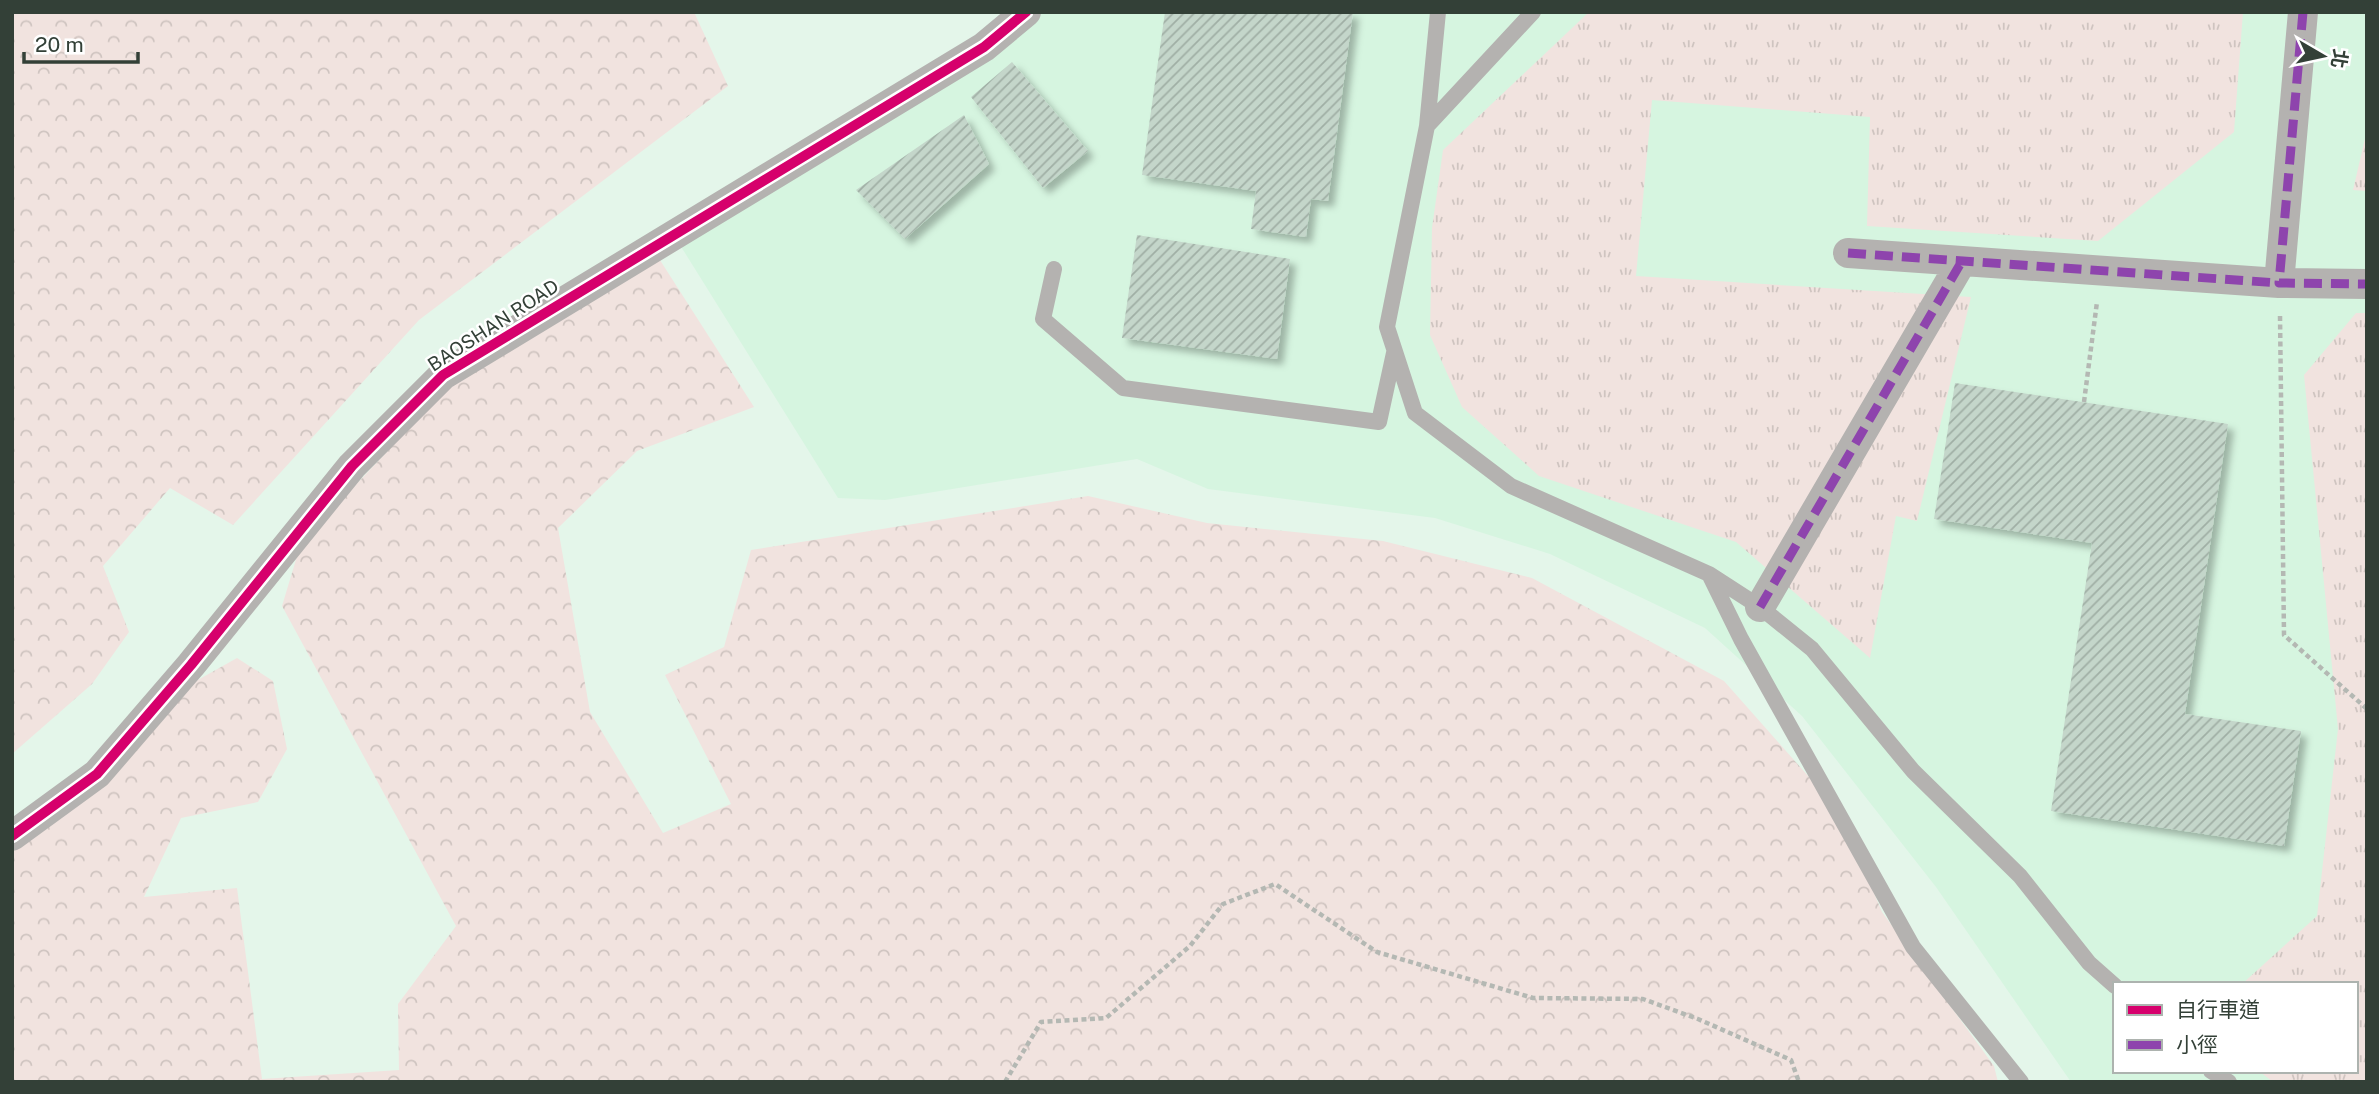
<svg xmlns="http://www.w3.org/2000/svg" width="2379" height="1094" viewBox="0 0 2379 1094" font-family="'Public Sans','Noto Sans TC',sans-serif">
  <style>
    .built { fill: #d6f5e0; fill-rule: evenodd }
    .grass { fill: url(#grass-tufts) }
    .forest { fill: url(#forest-crowns) }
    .building { fill: url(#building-hatch); filter: url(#shadow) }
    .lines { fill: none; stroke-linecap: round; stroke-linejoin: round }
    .path { stroke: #b4b8b3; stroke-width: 4.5; stroke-dasharray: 5 3.5; stroke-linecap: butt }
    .lane { stroke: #b4b2b0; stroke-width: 16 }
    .street { stroke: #b4b2b0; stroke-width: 30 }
    .quiet { stroke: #8e44ad; stroke-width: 9; stroke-dasharray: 18 9; stroke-linecap: butt }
    .cycleway-casing { stroke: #fff; stroke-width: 15 }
    .cycleway { stroke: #d6006c; stroke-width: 10 }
    .labels { text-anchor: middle; stroke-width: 5; stroke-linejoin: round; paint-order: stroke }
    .street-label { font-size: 19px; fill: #334037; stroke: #fff }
  </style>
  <defs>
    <pattern id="grass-tufts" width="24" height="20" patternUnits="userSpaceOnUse" patternTransform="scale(1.75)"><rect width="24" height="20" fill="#f1e3df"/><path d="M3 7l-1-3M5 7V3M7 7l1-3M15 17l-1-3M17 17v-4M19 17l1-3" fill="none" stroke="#cfc4c0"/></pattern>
    <pattern id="forest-crowns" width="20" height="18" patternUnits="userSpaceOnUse" patternTransform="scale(1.75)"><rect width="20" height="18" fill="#f1e3df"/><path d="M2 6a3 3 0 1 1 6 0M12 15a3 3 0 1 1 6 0" fill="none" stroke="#cfc4c0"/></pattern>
    <pattern id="building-hatch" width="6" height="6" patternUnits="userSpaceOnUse" patternTransform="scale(1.75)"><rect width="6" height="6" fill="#c4d6ca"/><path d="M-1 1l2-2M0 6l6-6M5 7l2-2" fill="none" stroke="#a0afa5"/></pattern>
    <filter id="shadow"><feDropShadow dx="6" dy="6" stdDeviation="3.5" flood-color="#0004"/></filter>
  </defs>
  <rect width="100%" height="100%" fill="#e4f6ea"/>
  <!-- built -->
  <path class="built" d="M1026,12h1341v1070h-296l-135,-195 -134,-171 -97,-88 -155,-74 -115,-36 -227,-29 -71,-30 -252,41 -47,-2 -163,-261zM2115,984h241v87h-241z"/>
  <!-- grass -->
  <path class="grass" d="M1589,12h654l-9,120 -136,109 -231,-15 3,-109 -218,-17 -16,176 335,21 -54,224 -21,-5 -26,142 -134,-116 -197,-66 -77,-69 -32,-72 2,-107 11,-78z
    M2367,130v61l-14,-1z
    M2356,313h11v769h-94l-14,-11h97v-87h-114l75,-68 21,-187 -34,-354z"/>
  <!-- forest -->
  <path class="forest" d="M12,12h682l34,74 -309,234 -186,205 -63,-37 -67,78 26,66 -37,52 -80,70z
    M658,257l96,150 -117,44 -79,77 32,184 73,121 68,-29 -66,-129 59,-28 27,-97 337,-54 119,27 176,18 149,37 192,103 116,131 42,100 112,154 4,16h-1986v-242l168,-150 57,-32 36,23 14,68 -29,53 -77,16 -37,79 93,-9 25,191 137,-9 -1,-66 58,-78 -174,-320 19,-63 144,-153z"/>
  <!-- building -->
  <path class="building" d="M1165,12h188l-25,189 -17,-2 -5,38 -55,-8 5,-38 -114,-16z
    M1012,62l76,89 -45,37 -72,-91z
    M964,115l25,49 -84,75 -49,-49z
    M1137,235l153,24 -13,100 -155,-21z
    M1955,383l273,41 -43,290 116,17 -17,115 -233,-35 41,-268 -158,-24z"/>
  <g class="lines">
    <!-- path -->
    <path class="path" d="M2280,316l4,319 83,74
      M2084,402l13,-100
      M1005,1082l36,-60 65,-4 84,-72 33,-42 52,-20 102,68 156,46 110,1 55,20 93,41 8,22"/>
    <!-- lane -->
    <path class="lane" d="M1533,12l-106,114 -40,201 28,86 96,73 198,88 51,33 52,42 101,122 107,105 69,87 26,23
      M1427,126l11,-114
      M1054,269l-11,50 80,69 256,34 15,-69
      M1710,576l31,63 172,308 108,135
      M2211,1071l18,11"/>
    <!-- street -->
    <path class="street" d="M2303,12l-24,271 88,1
      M1848,253l431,30
      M1760,607l202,-346
      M12,836l85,-62 94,-109 161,-199 91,-91 541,-328 42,-35"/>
    <!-- quiet -->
    <path class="quiet" d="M2303,12l-24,271 88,1
      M1848,253l431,30
      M1760,607l202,-346"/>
    <!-- cycleway casing -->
    <g class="cycleway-casing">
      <path id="cycleway" d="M12,836l85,-62 94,-109 161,-199 91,-91 541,-328 42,-35"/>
    </g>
    <!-- cycleway -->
    <use href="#cycleway" class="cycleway"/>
  </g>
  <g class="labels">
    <!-- street labels -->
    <g class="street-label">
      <text transform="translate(493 325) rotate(-33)" y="7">BAOSHAN ROAD</text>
    </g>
  </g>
  <!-- border -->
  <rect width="2379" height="1094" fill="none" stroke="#334037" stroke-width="28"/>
  <!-- legend -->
  <rect x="2113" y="982" width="245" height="91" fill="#ffffff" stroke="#adb3af" stroke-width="2"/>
  <rect x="2127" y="1005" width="35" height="10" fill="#d6006c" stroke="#adb3af" stroke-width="2"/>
  <text x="2176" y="1017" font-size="21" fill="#334037">自行車道</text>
  <rect x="2127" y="1040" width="35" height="10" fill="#8e44ad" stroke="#adb3af" stroke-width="2"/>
  <text x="2176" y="1052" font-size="21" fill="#334037">小徑</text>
  <!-- north arrow -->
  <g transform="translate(2323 56) rotate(99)" stroke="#ffffff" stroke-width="5" paint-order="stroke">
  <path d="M0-5L12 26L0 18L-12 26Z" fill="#334037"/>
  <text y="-10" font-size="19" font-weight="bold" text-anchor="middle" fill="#334037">北</text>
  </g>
  <!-- scale -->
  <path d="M24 52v10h114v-10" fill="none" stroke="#334037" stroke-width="3.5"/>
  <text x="35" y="52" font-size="21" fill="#334037" stroke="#ffffff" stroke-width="5" paint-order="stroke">20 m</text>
</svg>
